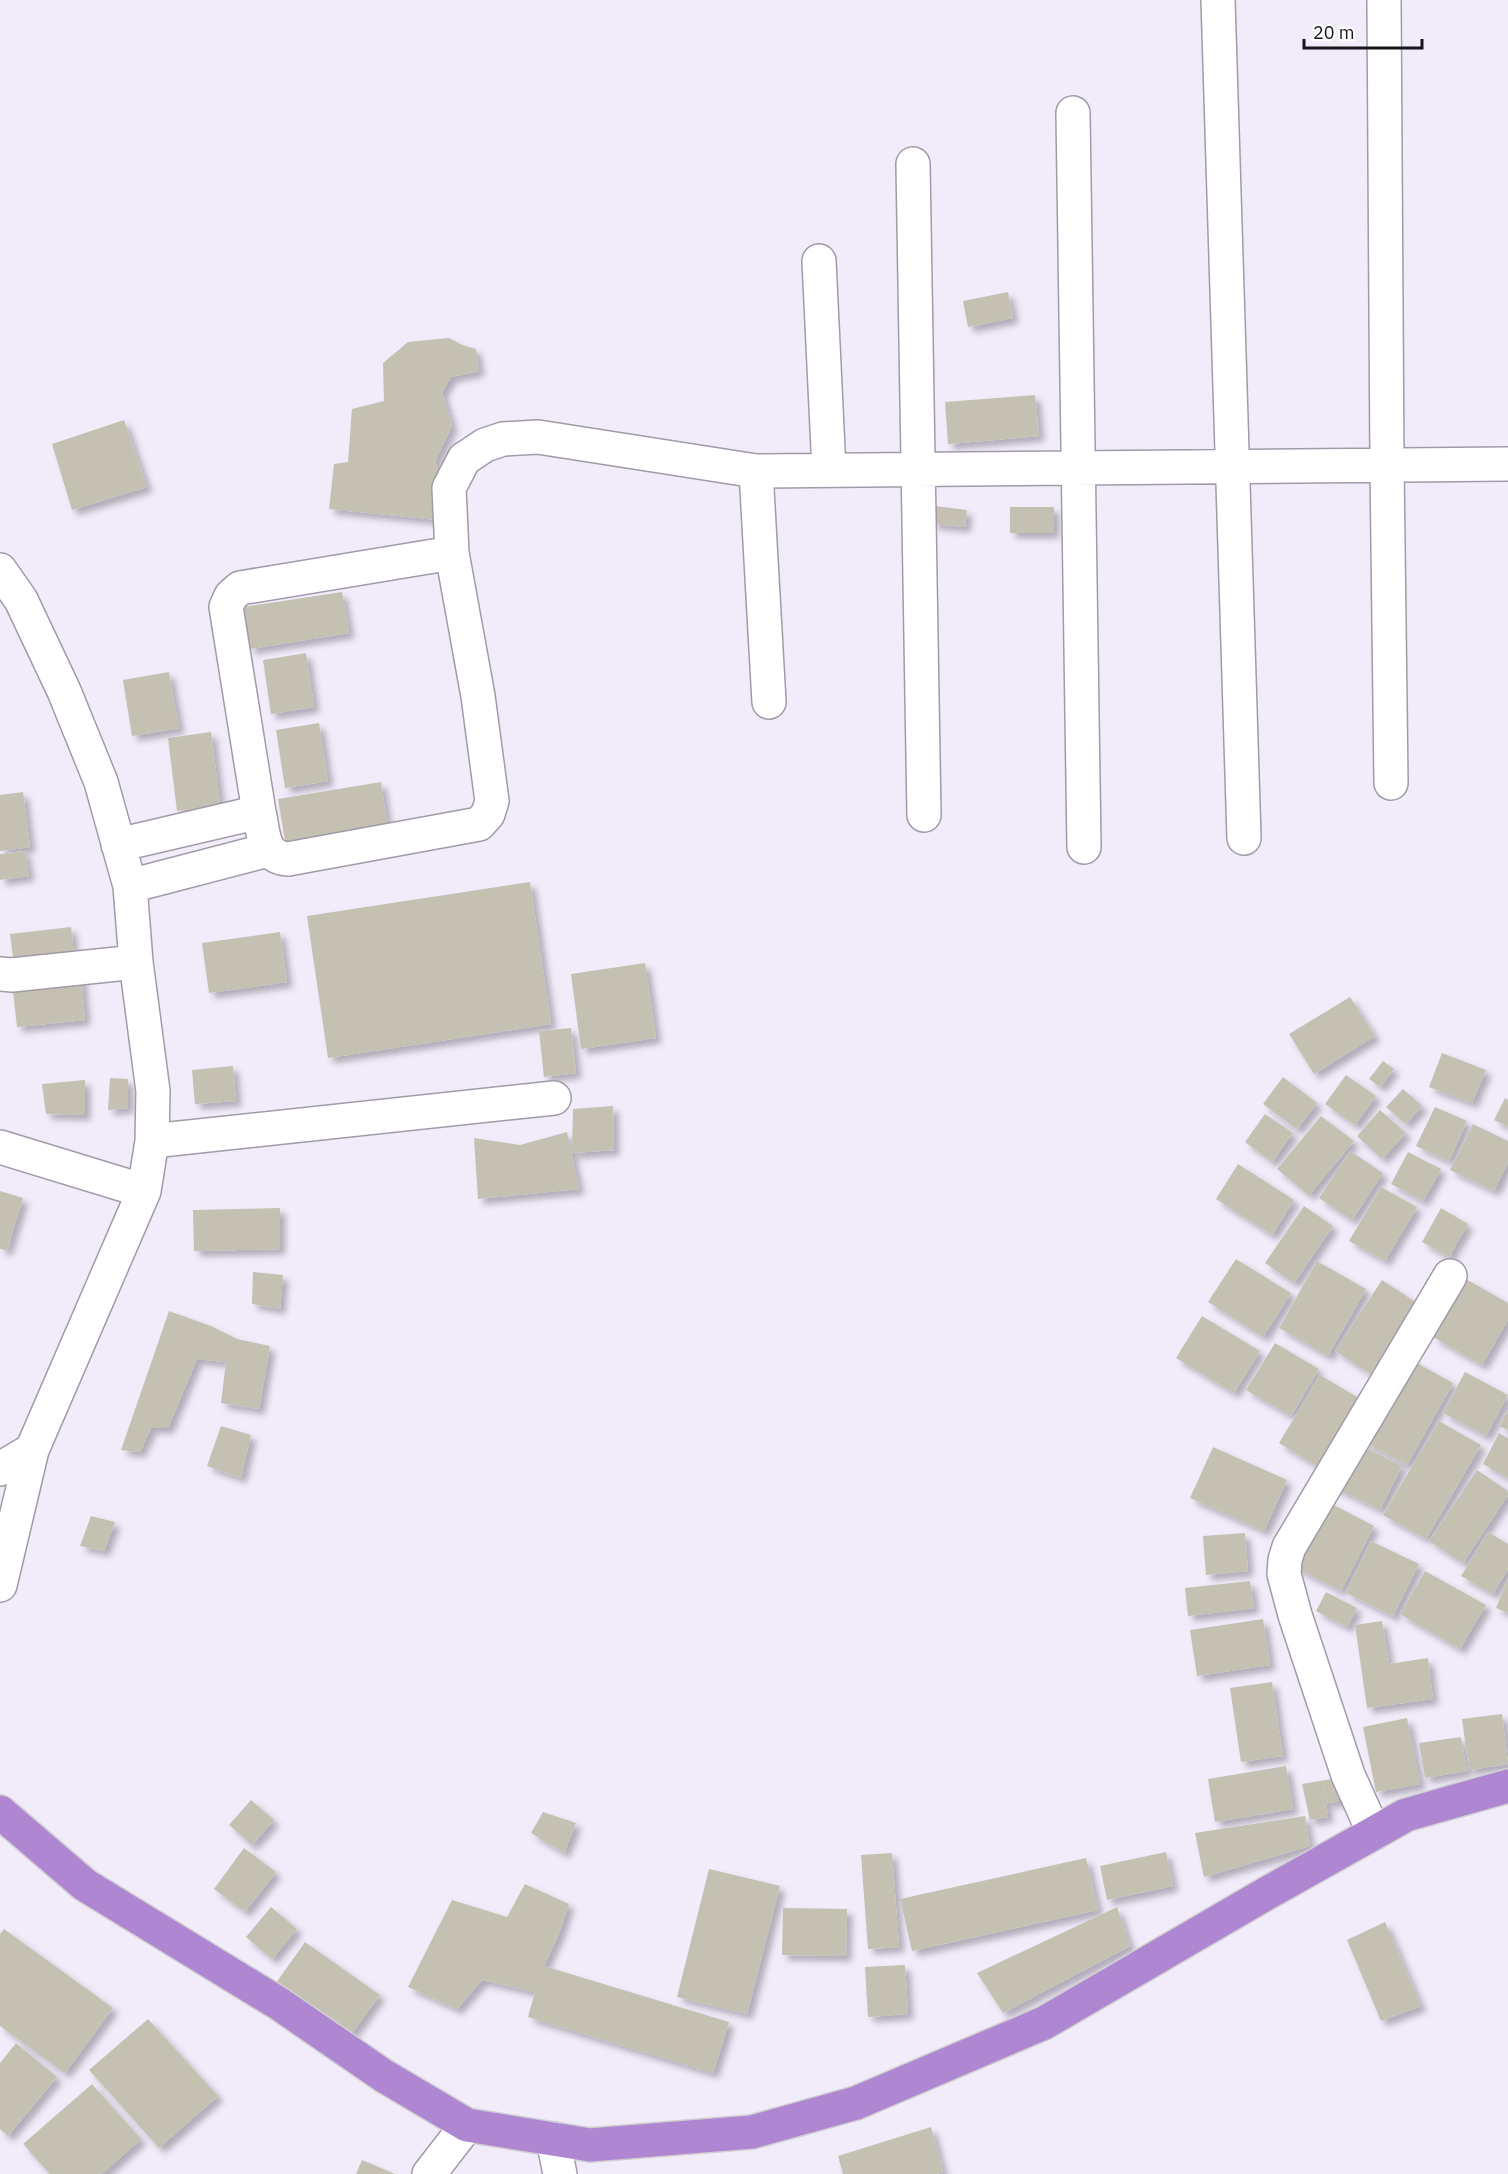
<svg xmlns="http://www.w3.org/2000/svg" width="1508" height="2174" viewBox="0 0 1508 2174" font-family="'IBM Plex Sans',sans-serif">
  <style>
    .building { fill: #c4c1b2; filter: url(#shadow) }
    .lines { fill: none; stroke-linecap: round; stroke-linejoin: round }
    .minor-casing { stroke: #a19aa8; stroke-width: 36 }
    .highway-casing { stroke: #d1d0d1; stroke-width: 36 }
    .minor { stroke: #fff; stroke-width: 33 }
    .highway { stroke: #ae86d1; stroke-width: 33 }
  </style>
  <defs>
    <filter id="shadow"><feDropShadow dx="5.5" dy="5.5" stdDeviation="3" flood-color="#0004"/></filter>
  </defs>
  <rect width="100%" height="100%" fill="#f2ebfa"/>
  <!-- building -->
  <path class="building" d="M1008,292l5,26 -45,9 -5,-26z
    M449,338l13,7 14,4 3,22 -28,6 -9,15 10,34 -17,35 10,34 4,26 -120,-12 5,-45 14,-2 4,-53 32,-8 -1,-38 25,-21z
    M1035,395l4,41 -91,8 -3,-42z
    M124,420l23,67 -75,23 -20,-66z
    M934,506l33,4 -2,17 -33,-3z
    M1010,507h44v26h-44z
    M342,592l7,41 -99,16 -7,-42z
    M306,653l8,54 -43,7 -8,-54z
    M169,672l10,56 -47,8 -9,-56z
    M319,723l9,58 -43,7 -9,-58z
    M211,732l9,73 -43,6 -9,-73z
    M381,782l7,49 -102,16 -8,-48z
    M23,792l7,55 -30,4v-56z
    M25,851l4,25 -29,4v-26z
    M530,882l21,142 -223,34 -21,-142z
    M71,927l4,38 -60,8 -5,-39z
    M280,932l7,50 -78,11 -7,-50z
    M645,963l11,75 -75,11 -10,-75z
    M81,976l4,44 -68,7 -5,-44z
    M1350,997l25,39 -61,38 -25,-40z
    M571,1028l5,45 -32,4 -5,-46z
    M1442,1053l44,17 -14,33 -43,-16z
    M1383,1061l11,8 -14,18 -11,-8z
    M233,1066l3,35 -41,3 -3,-34z
    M1346,1075l30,21 -21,29 -30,-21z
    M1283,1077l34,26 -20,26 -34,-25z
    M110,1078l18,1v29l-20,2z
    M85,1080v35l-39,-1 -4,-30z
    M1403,1089l19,17 -16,18 -20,-17z
    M1505,1098l3,2v27l-14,-7z
    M613,1106l1,44 -42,3 1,-44z
    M1435,1107l32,14 -18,40 -33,-15z
    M1380,1110l26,23 -24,26 -25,-23z
    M1265,1114l28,19 -21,29 -27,-20z
    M1321,1116l33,25 -45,54 -32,-26z
    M1473,1124l35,17v22l-14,28 -44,-21z
    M567,1132l12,57 -101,10 -4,-61 46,7z
    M1350,1151l33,22 -31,47 -33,-22z
    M1408,1152l33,17 -18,32 -32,-17z
    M1238,1164l56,36 -22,35 -56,-36z
    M1381,1187l36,20 -32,54 -36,-20z
    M0,1191l23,7 -16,52 -7,-1z
    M1304,1206l29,20 -39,57 -29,-20z
    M280,1208v41l-86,2 -1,-41z
    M1441,1208l27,16 -19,33 -27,-15z
    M1236,1259l55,34 -28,44 -55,-35z
    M1317,1261l49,28 -38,67 -49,-28z
    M253,1272l30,3 -3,34 -28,-5z
    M1466,1279l42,24v17l-26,45 -49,-28z
    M1382,1280l35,23 -46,71 -36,-23z
    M169,1311l42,15 26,13 33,7 -11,63 -38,-6 5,-41 -29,-3 -29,69h-17l-11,24 -19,-2z
    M1202,1316l58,35 -26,42 -58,-35z
    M1275,1343l44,26 -28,47 -45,-26z
    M1408,1358l45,25 -46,82 -45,-24z
    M1465,1372l43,23 -22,41 -43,-23z
    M1320,1375l42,25 -42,68 -41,-25z
    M1508,1410v20l-9,-4z
    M1439,1421l42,24 -55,94 -43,-24z
    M221,1426l30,9 -10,43 -34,-12z
    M1499,1433l9,5v40l-25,-14z
    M1355,1442l47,24 -22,44 -48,-24z
    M1213,1447l74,33 -23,51 -74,-33z
    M1477,1470l31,21v4l-45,68 -34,-22z
    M1328,1502l46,24 -33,65 -47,-24z
    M91,1516l24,6 -11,29 -24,-5z
    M1488,1532l20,12v25l-15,25 -32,-18z
    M1245,1533l3,38 -42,4 -3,-39z
    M1371,1541l48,23 -26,52 -47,-23z
    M1425,1571l61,34 -26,44 -60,-35z
    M1508,1579v34l-12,-5z
    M1250,1581l4,27 -66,8 -3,-28z
    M1326,1592l31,16 -10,19 -31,-16z
    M1263,1619l7,46 -73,11 -7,-46z
    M1382,1621l7,43 39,-6 5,41 -66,9 -12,-83z
    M1272,1682l11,74 -42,6 -11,-74z
    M1502,1714l6,50 -39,6 -7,-51z
    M1407,1718l13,66 -44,8 -13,-65z
    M1461,1737l6,34 -42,7 -6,-35z
    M1286,1766l7,43 -78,13 -7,-43z
    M1338,1778l5,22 -15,3 -4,-17 4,31 -18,3 -8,-36z
    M251,1800l23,20 -22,25 -23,-20z
    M543,1812l33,11 -12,30 -33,-20z
    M1305,1816l5,30 -106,31 -9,-44z
    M244,1848l32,24 -31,40 -31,-23z
    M1166,1852l7,34 -66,14 -7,-34z
    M892,1853l7,94 -31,2 -7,-94z
    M1086,1858l12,52 -186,41 -12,-52z
    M709,1869l71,17 -33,128 -70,-17z
    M525,1884l44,20 -11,32 -14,30 185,56 -16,51 -185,-56 7,-25 -53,-12 -25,29 -49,-22 44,-87 55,17z
    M271,1907l26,22 -25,30 -26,-22z
    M1117,1907l13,39 -127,67 -26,-40z
    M783,1908l64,1 -1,47 -64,-1z
    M1385,1922l36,84 -40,15 -34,-81z
    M4,1929l109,79 -48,65 -65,-47v-92z
    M305,1942l75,53 -30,41 -74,-53z
    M905,1965l3,49 -40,3 -3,-50z
    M148,2019l70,77 -59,52 -70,-78z
    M16,2043l41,34 -49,59 -8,-7v-66z
    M92,2084l49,55 -39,35h-52l-27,-30z
    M931,2127l12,45 -7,2h-93l-5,-18z
    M362,2160l33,14h-39z"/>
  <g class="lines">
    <!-- minor casing -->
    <g class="minor-casing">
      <path id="minor" d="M1218,0l26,838
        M1384,0l3,465 4,318
        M1073,113l11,734
        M913,164l11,651
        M819,261l10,209
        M756,471l13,231
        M0,570l21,30 43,91 37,91 29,104 6,76 17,129 -1,50 -8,50 -112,259 -32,135
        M259,812l-33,-205 5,-11 9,-8 212,-35
        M118,845l141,-33c5,22 3,45 29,47l191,-35 9,-10 4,-13 -14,-105 -26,-143 -3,-65 15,-29 21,-14 18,-6 35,-2 218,34 752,-7
        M130,886l138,-36
        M0,974l12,1 124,-13
        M152,1141l402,-43
        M0,1147l144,44
        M0,1469l32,-19
        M1374,1833l-26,-58 -53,-160 -11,-41 1,-14 4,-13 161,-271
        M553,2139l7,35
        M429,2174l38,-49"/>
    </g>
    <!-- highway casing -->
    <g class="highway-casing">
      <path id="highway" d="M0,1812l85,73 193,118 106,73 83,49 123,20 162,-13 104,-29 188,-80 225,-131 137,-77 102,-29"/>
    </g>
    <!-- minor -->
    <use href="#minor" class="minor"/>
    <!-- highway -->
    <use href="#highway" class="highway"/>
  </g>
  <!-- scale -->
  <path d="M1304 39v9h118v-9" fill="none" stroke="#17151a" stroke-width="3"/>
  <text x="1313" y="39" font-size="18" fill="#17151a" stroke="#fcfbfe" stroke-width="4.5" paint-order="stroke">20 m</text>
</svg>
